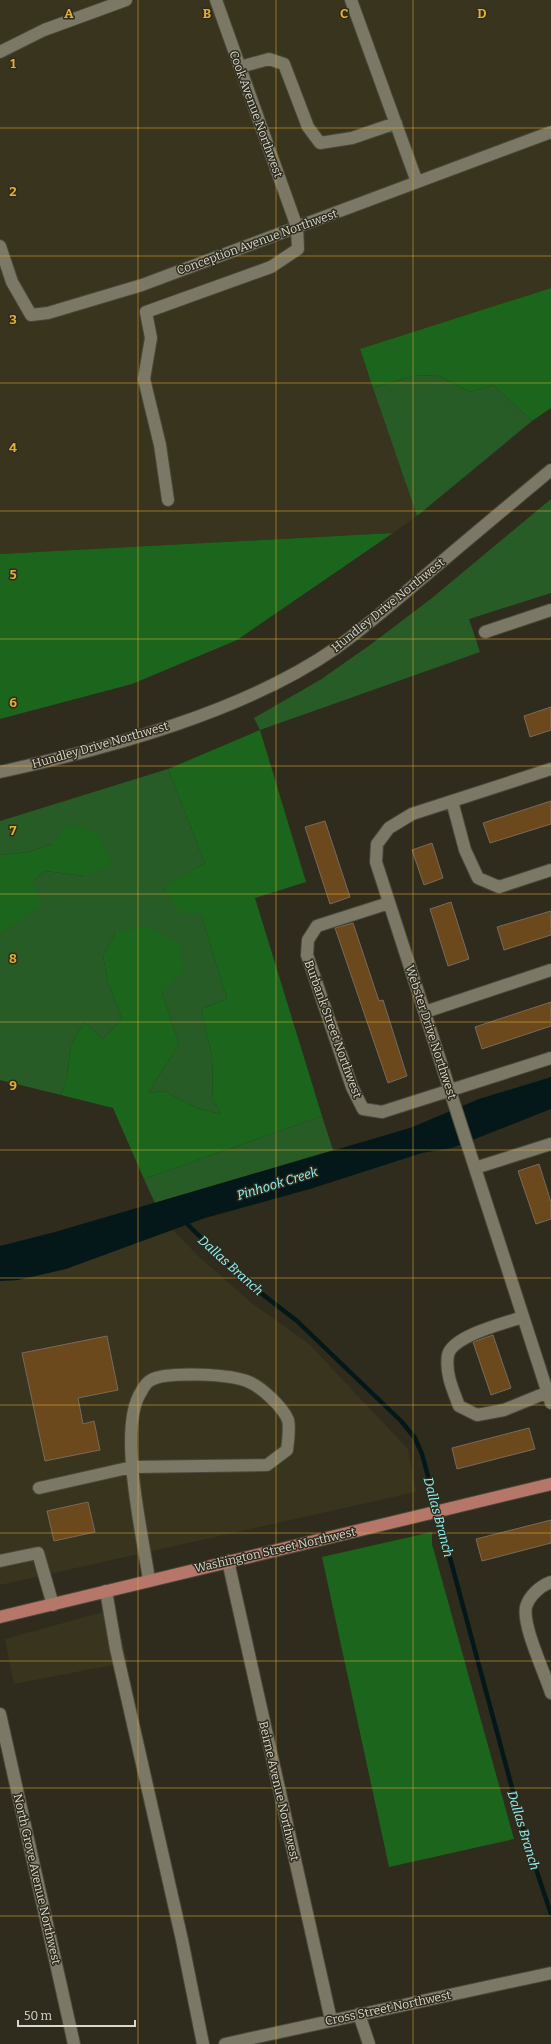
<svg xmlns="http://www.w3.org/2000/svg" width="551" height="2044" viewBox="0 0 551 2044" font-family="Bitter,serif">
  <style>
    .built { fill: #38341d }
    .green { fill: #275c26 }
    .forest { fill: #1b651c }
    .water { fill: #051819 }
    .lines { fill: none; stroke-linecap: round; stroke-linejoin: round }
    .stream { stroke: #051819; stroke-width: 4.5 }
    .building { fill: #6c491c; stroke: #776a5c }
    .minor-casing { stroke: #49483a; stroke-width: 14 }
    .major-casing { stroke: #49483a; stroke-width: 14 }
    .minor { stroke: #7b7866; stroke-width: 12 }
    .major { stroke: #b7766a; stroke-width: 12 }
    .grid { fill: none; stroke: #e4ae35; stroke-width: 1; stroke-opacity: 0.55 }
    .labels { text-anchor: middle; stroke-width: 3; stroke-linejoin: round; paint-order: stroke }
    .street-label { font-size: 12px; fill: #d9d8ce; stroke: #2f2c1d }
    .water-label { font-size: 13px; font-style: italic; fill: #91f6fb; stroke: #2f2c1d }
    .grid-label { font-size: 13px; text-anchor: middle; font-weight: bold; fill: #e4ae35; stroke: #2f2c1d; stroke-width: 3; stroke-linejoin: round; paint-order: stroke }
  </style>
  <rect width="100%" height="100%" fill="#2f2c1d"/>
  <!-- built -->
  <path class="built" d="M0,0h551v288l-191,62 57,166 -24,17 -393,21z
    M172,1229l26,27 55,48 56,40 99,105 8,43 -416,93v-304l18,-1z
    M114,1609l14,53 -114,22 -9,-45z"/>
  <!-- green -->
  <path class="green" d="M437,375l33,17 23,-7 39,36 -115,95 -44,-128 39,-12z
    M551,499v94l-82,26 11,33 -220,78 -6,-12 66,-38 50,-35 62,-47z
    M168,769l37,94 -42,25 38,26 26,85 -26,10 11,47 1,44 8,14 -25,-6 -32,-17 -16,2 31,-49 -17,-52 -46,-60 -13,24 5,27 14,35 -19,21 -19,-17 -13,23 -5,37 -5,13 -61,-15v-146l19,-15 14,-38 12,-10 40,5 -32,-32 -25,8 -28,3v-34z
    M322,1116l11,34 -178,53 -11,-24z"/>
  <!-- forest -->
  <path class="forest" d="M551,288v120l-19,13 -39,-36 -23,7 -33,-17 -25,1 -39,12 -13,-39z
    M393,533l-156,107 -105,44 -132,35v-165z
    M260,730l46,152 -51,16 67,218 -178,63 -31,-71 -52,-13 5,-13 5,-37 13,-23 19,17 19,-21 -14,-35 -5,-27 13,-24 31,-6 34,19 3,26 -22,21 17,52 -31,49 16,-2 32,17 25,6 -8,-14 -1,-44 -11,-47 26,-10 -26,-85h-20l-18,-27 42,-24 -37,-94z
    M67,824l30,9 16,31 -28,12 -40,-5 -12,10 9,24 -42,29v-79l28,-3 25,-8z
    M432,1532v12l82,295 -125,28 -67,-310z"/>
  <!-- water -->
  <path class="water" d="M551,1077v32l-99,39 -30,5 -112,36 -105,29 -139,51 -48,11 -18,1v-35l55,-14 355,-104 69,-29z"/>
  <g class="lines">
    <!-- stream -->
    <path class="stream" d="M183,1220l60,59 54,42 104,100 14,17 7,16 103,382 26,78"/>
  </g>
  <!-- building -->
  <path class="building" d="M551,707v23l-21,7 -6,-21z
    M551,801v23l-61,19 -7,-20z
    M325,821l25,76 -20,7 -25,-77z
    M432,843l11,35 -19,7 -12,-35z
    M451,902l18,57 -21,7 -18,-57z
    M551,911v24l-47,15 -7,-23z
    M353,923l26,78 4,-1 24,76 -19,7 -53,-155z
    M551,1002v24l-69,23 -7,-22z
    M539,1164l12,38v17l-15,5 -18,-53z
    M493,1335l18,53 -20,7 -18,-53z
    M107,1336l11,54 -40,8 5,26 11,-3 6,29 -55,11 -23,-108z
    M529,1428l6,21 -78,20 -5,-21z
    M88,1502l7,30 -41,9 -7,-30z
    M551,1520v23l-69,18 -6,-22z"/>
  <g class="lines">
    <!-- minor casing -->
    <g class="minor-casing">
      <path id="minor" d="M351,0l66,182
        M0,52l44,-22 82,-30
        M240,67l29,-8 15,5 24,63 12,16 32,-5 44,-15
        M0,246l12,36 19,33 17,-2 94,-28 409,-153
        M168,500l-8,-55 -16,-66 7,-41 -5,-26 125,-45 27,-18 -1,-22 -81,-227
        M485,632l66,-22
        M551,769l-139,45 -23,14 -12,16 -1,18 175,541
        M0,772c109,-24 244,-60 336,-124 31,-22 60,-48 90,-73 41,-35 83,-70 125,-105
        M452,801l13,49 13,28 21,9 52,-17
        M389,903l-72,23 -9,14 -1,15 45,132 11,22 19,3 169,-54
        M425,1012l126,-42
        M475,1168l76,-24
        M523,1317c-18,6 -71,19 -75,38 -3,18 5,35 11,51l18,9 27,-5 44,-18
        M39,1488l93,-21 135,-2 20,-15c1,-8 3,-22 1,-30 -5,-13 -27,-33 -39,-38 -17,-8 -82,-11 -98,-2 -4,2 -8,8 -10,12 -24,37 2,144 8,188
        M0,1561l38,-8 15,52
        M228,1561l103,459
        M551,1582c-11,4 -22,14 -25,25 -4,19 19,66 25,86
        M106,1591l10,58 66,291 21,104
        M0,1714l74,330
        M359,2014l10,30
        M225,2044l326,-71"/>
    </g>
    <!-- major casing -->
    <g class="major-casing">
      <path id="major" d="M0,1617l551,-133"/>
    </g>
    <!-- minor -->
    <use href="#minor" class="minor"/>
    <!-- major -->
    <use href="#major" class="major"/>
  </g>
  <!-- grid -->
  <path class="grid" d="M138,0v2044M276,0v2044M413,0v2044M0,128h551M0,256h551M0,383h551M0,511h551M0,639h551M0,766h551M0,894h551M0,1022h551M0,1150h551M0,1278h551M0,1405h551M0,1533h551M0,1661h551M0,1788h551M0,1916h551"/>
  <g class="labels">
    <!-- street labels -->
    <g class="street-label">
      <text transform="translate(256 114) rotate(70)" y="4">Cook Avenue Northwest</text>
      <text transform="translate(257 242) rotate(-20)" y="4">Conception Avenue Northwest</text>
      <text transform="translate(388 605) rotate(-39)" y="4">Hundley Drive Northwest</text>
      <text transform="translate(100 745) rotate(-16)" y="4">Hundley Drive Northwest</text>
      <text transform="translate(333 1029) rotate(70)" y="4">Burbank Street Northwest</text>
      <text transform="translate(431 1032) rotate(72)" y="4">Webster Drive Northwest</text>
      <text transform="translate(275 1550) rotate(-13)" y="4">Washington Street Northwest</text>
      <text transform="translate(279 1791) rotate(77)" y="4">Beirne Avenue Northwest</text>
      <text transform="translate(37 1879) rotate(77)" y="4">North Grove Avenue Northwest</text>
      <text transform="translate(388 2008) rotate(-12)" y="4">Cross Street Northwest</text>
    </g>
    <!-- water labels -->
    <g class="water-label">
      <text transform="translate(277 1183) rotate(-17)" y="5">Pinhook Creek</text>
      <text transform="translate(231 1265) rotate(42)" y="5">Dallas Branch</text>
      <text transform="translate(439 1517) rotate(75)" y="5">Dallas Branch</text>
      <text transform="translate(524 1830) rotate(73)" y="5">Dallas Branch</text>
    </g>
  </g>
  <g class="grid-label">
    <text x="69" y="18">A</text>
    <text x="207" y="18">B</text>
    <text x="344" y="18">C</text>
    <text x="482" y="18">D</text>
    <text x="13" y="68">1</text>
    <text x="13" y="196">2</text>
    <text x="13" y="324">3</text>
    <text x="13" y="452">4</text>
    <text x="13" y="579">5</text>
    <text x="13" y="707">6</text>
    <text x="13" y="835">7</text>
    <text x="13" y="963">8</text>
    <text x="13" y="1090">9</text>
  </g>
  <!-- scale -->
  <path d="M18 2020v6h117v-6" fill="none" stroke="#d9d8ce" stroke-width="2"/>
  <text x="24" y="2020" font-size="12" fill="#d9d8ce" stroke="#2f2c1d" stroke-width="3" paint-order="stroke">50 m</text>
</svg>
